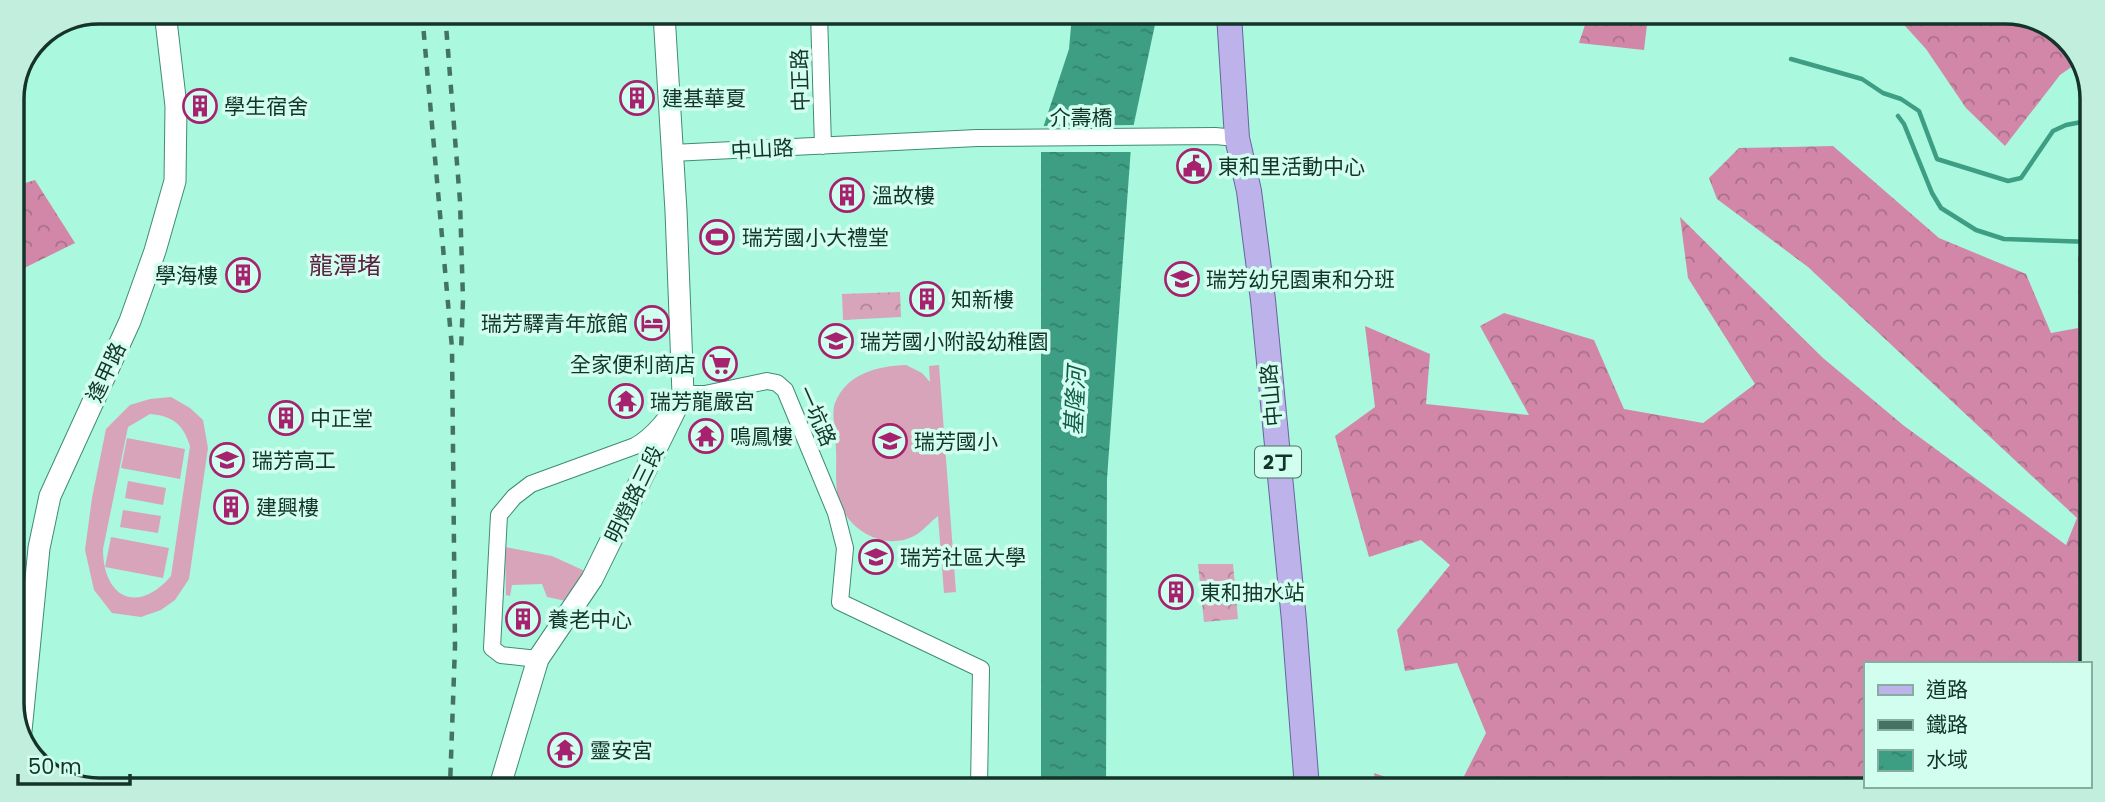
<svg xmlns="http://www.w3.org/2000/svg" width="2105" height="802" font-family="Poppins,'Noto Sans TC',sans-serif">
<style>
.grass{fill:#d8a4ba;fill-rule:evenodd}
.forest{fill:url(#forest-crowns)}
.park{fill:url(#park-crowns)}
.water{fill:url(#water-ripples)}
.pier{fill:#aaf8de}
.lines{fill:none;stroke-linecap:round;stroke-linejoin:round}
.stream{stroke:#3e9e83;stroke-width:4.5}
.street-casing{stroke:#3f8c75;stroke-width:18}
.secondary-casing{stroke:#3f8c75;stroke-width:23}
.primary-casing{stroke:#65659d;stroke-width:26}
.street{stroke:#fff;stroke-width:16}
.secondary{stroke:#fff;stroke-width:21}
.primary{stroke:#bdb2e9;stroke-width:24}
.rail{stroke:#447364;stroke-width:4.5;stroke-dasharray:9 9;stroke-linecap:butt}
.labels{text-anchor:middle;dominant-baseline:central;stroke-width:7;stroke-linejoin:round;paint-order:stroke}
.shield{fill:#d1feee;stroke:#4d7165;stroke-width:2}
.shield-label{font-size:19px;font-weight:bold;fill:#14342a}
.street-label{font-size:21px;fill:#14342a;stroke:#d1feee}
.poi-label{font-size:21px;fill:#14342a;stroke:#d1feee;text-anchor:start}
.water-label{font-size:23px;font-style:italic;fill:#125e4b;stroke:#d1feee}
.quarter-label{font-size:24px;fill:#5f2041;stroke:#d1feee}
.rim{fill:none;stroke:#14342a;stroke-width:3.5}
</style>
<defs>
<pattern id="forest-crowns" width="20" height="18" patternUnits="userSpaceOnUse" patternTransform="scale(1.75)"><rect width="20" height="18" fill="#d287a9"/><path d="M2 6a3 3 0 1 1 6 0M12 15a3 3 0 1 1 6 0" fill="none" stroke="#a96f8a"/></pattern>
<pattern id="park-crowns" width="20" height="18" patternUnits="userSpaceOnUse" patternTransform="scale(1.75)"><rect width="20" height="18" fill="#d8a4ba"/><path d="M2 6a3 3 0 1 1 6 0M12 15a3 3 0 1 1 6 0" fill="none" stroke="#ae8697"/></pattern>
<pattern id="water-ripples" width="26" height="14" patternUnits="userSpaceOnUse" patternTransform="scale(1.75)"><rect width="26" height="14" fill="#3e9e83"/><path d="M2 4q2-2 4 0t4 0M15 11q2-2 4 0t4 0" fill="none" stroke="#33826b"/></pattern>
</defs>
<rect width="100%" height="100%" fill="#aaf8de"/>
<!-- grass -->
<path class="grass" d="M906 365 922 373 930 382 929 366 939 365 956 592 944 593 938 516C930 522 922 532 914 536 885 551 850 531 840 504 834 488 837 467 836 450 836 439 831 412 835 403 847 373 878 366 906 365Z
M171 397 190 408 203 420 208 448 189 579 175 600 161 610 141 617 112 613 94 590 85 550 92 498 106 429 130 405 150 399ZM150 414C173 416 183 424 190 446L171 576C138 615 103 598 103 549L128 427Z
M127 438 185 449 180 479 121 468Z
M128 481 166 488 163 505 125 498Z
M123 510 161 516 158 533 120 527Z
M111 537 169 548 163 578 105 567Z
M505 547 552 556 587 572 566 601 547 597 542 584 512 585 510 596 506 595Z"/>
<!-- forest -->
<path class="forest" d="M1588 16H1648L1644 50 1579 43Z
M1897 17H2034L2074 46 2080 61 2060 75 2005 146 1966 108 1926 49Z
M1833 146 1939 238 2026 274 2051 333 2078 328V256L2091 259 2088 664H1865V786H2016L2006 790 1458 788 1486 733 1457 663 1405 671 1397 630 1450 565 1421 540 1369 557 1335 436 1375 407 1365 326 1430 354 1426 404 1529 415 1480 326 1504 313 1594 340 1624 409 1703 423 1755 384 1688 278 1680 217 1823 358 1903 425 2066 545 2077 518 1808 267 1717 199 1709 178 1739 148Z
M35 180 75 243 12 274V187Z
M1374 773 1418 788H1377Z"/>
<!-- park -->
<path class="park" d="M900 292 901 317 843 320 842 294Z
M1198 564H1233L1238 619 1204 622Z"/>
<!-- water -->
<path class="water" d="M1072 15H1157L1132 133 1107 479 1106 788 1041 787V134L1069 49Z"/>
<!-- pier -->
<path class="pier" d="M1137 125 1134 152H1037V133L1040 126Z"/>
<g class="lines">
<!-- stream -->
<path class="stream" d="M1791 59 1862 79 1883 93 1901 99 1919 111 1937 159 2008 181 2021 178 2053 131 2066 125 2092 120
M1898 116 1904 124 1932 193 1941 208 1976 230 2004 239 2091 242"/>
<!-- street casing -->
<g class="street-casing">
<path id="street" d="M819 14 823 146
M672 153 977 138 1215 136 1237 138
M538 659 501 655 492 648 499 515 514 497 531 484 635 446C656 434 669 414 683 394H705L767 381 777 383 785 390 836 513 845 548 840 602 981 669 979 787"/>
</g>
<!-- secondary casing -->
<g class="secondary-casing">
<path id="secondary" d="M21 731 39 548 50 496 130 321 155 251 175 181 176 106 165 12
M500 786 538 659 592 579 683 394 676 211 664 14"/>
</g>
<!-- primary casing -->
<g class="primary-casing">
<path id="primary" d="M1229 15 1237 138 1249 191 1263 300 1294 621 1307 788"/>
</g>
<!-- street -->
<use href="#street" class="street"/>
<!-- secondary -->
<use href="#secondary" class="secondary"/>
<!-- primary -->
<use href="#primary" class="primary"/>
<!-- rail -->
<path class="rail" d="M422 13 452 348 455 646 450 786
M445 13 460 201 463 300 461 352"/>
</g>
<!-- icons -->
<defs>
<g id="building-ring" transform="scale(1.75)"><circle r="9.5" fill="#d1feee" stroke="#a7226e" stroke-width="1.5"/><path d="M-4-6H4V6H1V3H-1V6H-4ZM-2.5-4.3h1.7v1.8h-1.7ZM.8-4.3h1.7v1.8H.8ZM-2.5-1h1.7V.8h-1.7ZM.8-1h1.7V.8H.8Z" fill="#a7226e"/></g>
<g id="civic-ring" transform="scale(1.75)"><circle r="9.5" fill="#d1feee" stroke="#a7226e" stroke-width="1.5"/><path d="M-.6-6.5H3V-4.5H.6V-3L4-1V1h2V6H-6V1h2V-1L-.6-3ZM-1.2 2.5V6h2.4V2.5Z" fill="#a7226e"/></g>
<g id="stadium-ring" transform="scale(1.75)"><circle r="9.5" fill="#d1feee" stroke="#a7226e" stroke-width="1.5"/><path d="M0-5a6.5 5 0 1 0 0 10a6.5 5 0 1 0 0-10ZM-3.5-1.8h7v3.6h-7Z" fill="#a7226e"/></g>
<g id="school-ring" transform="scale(1.75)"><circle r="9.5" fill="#d1feee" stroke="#a7226e" stroke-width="1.5"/><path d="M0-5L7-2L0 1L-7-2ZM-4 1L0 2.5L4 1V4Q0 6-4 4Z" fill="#a7226e"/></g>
<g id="hotel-ring" transform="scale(1.75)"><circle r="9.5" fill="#d1feee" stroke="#a7226e" stroke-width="1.5"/><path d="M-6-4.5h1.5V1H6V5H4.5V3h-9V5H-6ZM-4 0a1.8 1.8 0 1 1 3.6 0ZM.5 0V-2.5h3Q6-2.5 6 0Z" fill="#a7226e"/></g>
<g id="supermarket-ring" transform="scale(1.75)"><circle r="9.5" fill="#d1feee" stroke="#a7226e" stroke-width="1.5"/><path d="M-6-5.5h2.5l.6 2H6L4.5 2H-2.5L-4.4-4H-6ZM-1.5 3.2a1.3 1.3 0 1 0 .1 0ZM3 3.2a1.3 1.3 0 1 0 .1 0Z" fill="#a7226e"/></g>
<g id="temple-ring" transform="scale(1.75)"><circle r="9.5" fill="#d1feee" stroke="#a7226e" stroke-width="1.5"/><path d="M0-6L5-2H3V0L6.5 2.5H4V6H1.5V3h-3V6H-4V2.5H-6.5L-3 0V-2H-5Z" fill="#a7226e"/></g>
<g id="university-ring" transform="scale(1.75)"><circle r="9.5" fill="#d1feee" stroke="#a7226e" stroke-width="1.5"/><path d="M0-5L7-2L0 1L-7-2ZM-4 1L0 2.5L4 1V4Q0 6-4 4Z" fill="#a7226e"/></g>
</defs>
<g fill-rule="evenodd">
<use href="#building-ring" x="637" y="98"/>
<use href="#building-ring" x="200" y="106"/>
<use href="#civic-ring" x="1194" y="166"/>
<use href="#building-ring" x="847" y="195"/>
<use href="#stadium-ring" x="717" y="237"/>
<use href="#building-ring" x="243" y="275"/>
<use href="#school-ring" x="1182" y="279"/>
<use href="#building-ring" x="927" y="299"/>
<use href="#hotel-ring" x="652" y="323"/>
<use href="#school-ring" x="836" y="341"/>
<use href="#supermarket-ring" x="720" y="364"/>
<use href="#temple-ring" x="626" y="401"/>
<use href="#building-ring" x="286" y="418"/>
<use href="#temple-ring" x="706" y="436"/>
<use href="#school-ring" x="890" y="441"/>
<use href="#school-ring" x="227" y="460"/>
<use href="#building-ring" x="231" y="507"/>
<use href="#university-ring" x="876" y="557"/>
<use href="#building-ring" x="1176" y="592"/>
<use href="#building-ring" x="523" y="619"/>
<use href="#temple-ring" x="565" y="750"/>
</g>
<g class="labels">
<!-- shield labels -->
<rect class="shield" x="1255" y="446.5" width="46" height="31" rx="5"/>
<g class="shield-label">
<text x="1278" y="462">2丁</text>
</g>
<!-- street labels -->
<g class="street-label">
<text transform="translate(800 80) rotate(-92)">中正路</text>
<text x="1081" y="117">介壽橋</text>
<text transform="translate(762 149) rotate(-3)">中山路</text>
<text transform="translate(106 372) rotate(-65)">逢甲路</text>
<text transform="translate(1271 395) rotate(-95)">中山路</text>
<text transform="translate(817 416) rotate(66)">一坑路</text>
<text transform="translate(634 494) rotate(-64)">明燈路三段</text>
</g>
<!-- poi labels -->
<g class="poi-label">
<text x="662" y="98">建基華夏</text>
<text x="224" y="106">學生宿舍</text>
<text x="1218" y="166">東和里活動中心</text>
<text x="872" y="195">溫故樓</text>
<text x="742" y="237">瑞芳國小大禮堂</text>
<text x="218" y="275" text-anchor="end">學海樓</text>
<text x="1206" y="279">瑞芳幼兒園東和分班</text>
<text x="951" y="299">知新樓</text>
<text x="628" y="323" text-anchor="end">瑞芳驛青年旅館</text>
<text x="860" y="341">瑞芳國小附設幼稚園</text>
<text x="696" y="364" text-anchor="end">全家便利商店</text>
<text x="650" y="401">瑞芳龍嚴宮</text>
<text x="310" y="418">中正堂</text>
<text x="730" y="436">鳴鳳樓</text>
<text x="914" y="441">瑞芳國小</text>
<text x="252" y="460">瑞芳高工</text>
<text x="256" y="507">建興樓</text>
<text x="900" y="557">瑞芳社區大學</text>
<text x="1200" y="592">東和抽水站</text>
<text x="548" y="619">養老中心</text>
<text x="590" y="750">靈安宮</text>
</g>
<!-- water labels -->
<g class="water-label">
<text transform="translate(1075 401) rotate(-87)">基隆河</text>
</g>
<!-- quarter labels -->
<g class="quarter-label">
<text x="345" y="265">龍潭堵</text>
</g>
</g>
<!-- crop -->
<path d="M0 0H2105V802H0ZM99 24H2005A75 75 0 0 1 2080 99V703A75 75 0 0 1 2005 778H99A75 75 0 0 1 24 703V99A75 75 0 0 1 99 24Z" fill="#c2eede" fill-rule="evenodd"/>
<path class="rim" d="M99 24H2005A75 75 0 0 1 2080 99V703A75 75 0 0 1 2005 778H99A75 75 0 0 1 24 703V99A75 75 0 0 1 99 24Z"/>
<!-- legend -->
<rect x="1864" y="662" width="228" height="126" fill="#d1feee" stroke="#85ada0" stroke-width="2"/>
<rect x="1878" y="685" width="35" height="10" fill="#bdb2e9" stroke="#85ada0" stroke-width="2"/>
<text x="1926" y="697" font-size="21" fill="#14342a">道路</text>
<rect x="1878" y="720" width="35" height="10" fill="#447364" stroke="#85ada0" stroke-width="2"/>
<text x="1926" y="732" font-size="21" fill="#14342a">鐵路</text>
<rect x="1878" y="750" width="35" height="21" fill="url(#water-ripples)" stroke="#85ada0" stroke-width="2"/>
<text x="1926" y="767" font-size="21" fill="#14342a">水域</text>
<!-- scale -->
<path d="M18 774v10h112v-10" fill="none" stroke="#14342a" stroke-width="3.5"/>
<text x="28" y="774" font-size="21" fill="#14342a" stroke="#d1feee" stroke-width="5" paint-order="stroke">50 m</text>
</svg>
